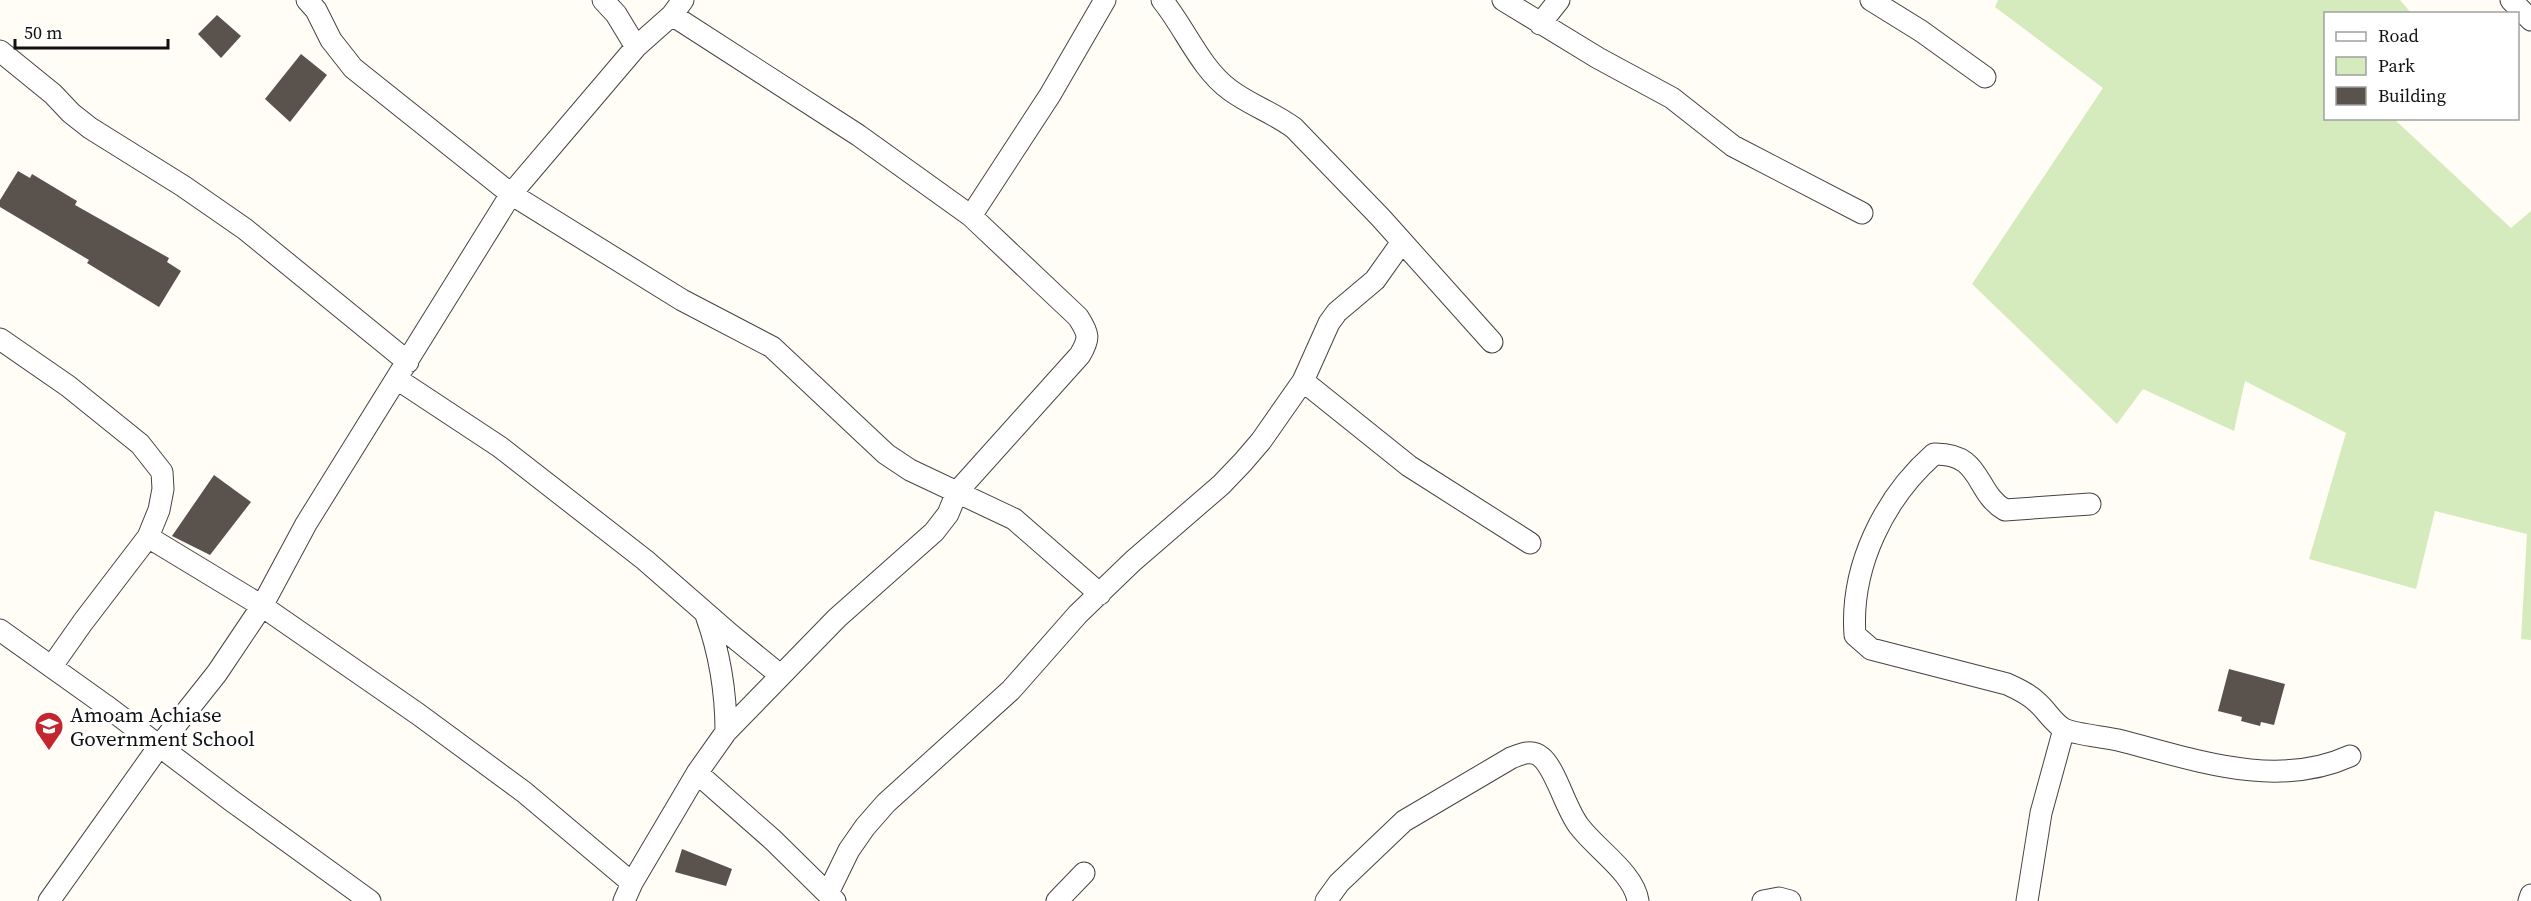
<svg xmlns="http://www.w3.org/2000/svg" width="2531" height="901" font-family="'Source Serif 4',serif">
<style>
.green{fill:#d5ebbd}
.building{fill:#5a524d}
.lines{fill:none;stroke-linecap:round;stroke-linejoin:round}
.minor-casing{stroke:#444;stroke-width:23}
.minor{stroke:#fff;stroke-width:21}
.labels{text-anchor:middle;dominant-baseline:central;stroke-width:6;stroke-linejoin:round;paint-order:stroke}
.poi-label{font-size:21px;fill:#111;stroke:#fff;text-anchor:start}
</style>
<rect width="100%" height="100%" fill="#fffdf5"/>
<!-- green -->
<path class="green" d="M1998 0H2400L2411 13 2326 14V118L2394 119 2511 228 2531 211V640L2521 639 2527 534 2435 511 2416 589 2309 559 2346 433 2245 381 2234 431 2143 389 2117 424 1972 284 2103 88 1995 7Z"/>
<!-- building -->
<path class="building" d="M217 15 241 36 221 58 198 34Z
M301 54 327 75 290 122 265 99Z
M18 171 30 178 32 174 77 201 75 205 169 258 167 262 181 271 159 307 87 263 89 260 0 207V200Z
M214 475 251 502 210 555 172 536Z
M2229 669 2285 684 2274 725 2261 722 2260 726 2241 721 2242 717 2218 711Z
M682 849 732 869 726 886 675 872Z"/>
<g class="lines">
<!-- minor casing -->
<g class="minor-casing">
<path id="minor" d="M307 0 316 10 331 40 353 68 511 194 682 300 772 347 886 454 910 470 1014 519 1100 594
M603 0 616 14 636 47
M1162 0C1185 28 1200 68 1230 90 1250 105 1274 113 1294 128L1381 218 1492 342
M1503 0 1598 58 1672 98 1733 146 1862 213
M1871 0 1921 31 1985 77
M2511 0 2531 20
M1540 24 1559 0
M0 51 53 94 71 113 90 128 183 186 245 229 408 362
M971 216 1050 95 1105 0
M0 339 68 386 140 444 162 472 163 489 159 510 148 537 83 622 52 666
M397 379 500 447 645 560 731 635 780 675
M1303 381 1409 466 1530 543
M2090 504 2005 510C1974 492 1983 453 1934 454 1884 498 1850 567 1855 635L1871 649 2007 684C2018 689 2029 694 2038 703 2046 710 2054 724 2064 729 2073 734 2105 737 2118 740 2193 759 2275 790 2350 756
M148 537 262 606 418 714 524 792 632 883
M706 615C720 654 726 692 726 732
M0 630 105 705 232 801 370 901
M697 773 773 840 835 901
M828 893 849 850 865 827 886 803 1011 690 1078 614 1133 561 1221 485 1243 462 1261 441 1303 381 1329 323 1337 312 1375 280 1402 242
M49 901 160 745 217 673 262 606 306 524 511 194 636 47 672 15 683 0
M624 901 632 883 697 773 726 732 837 618 934 532 948 514 957 492 1080 355C1090 338 1089 334 1078 317L971 216 858 135 672 15
M1057 901 1084 873
M1326 901 1339 883 1404 821 1511 758C1521 754 1532 749 1541 757 1556 769 1565 808 1579 826 1596 849 1634 873 1638 901
M1763 901 1779 898 1790 901
M2027 901 2041 813 2064 729
M2529 901 2531 895"/>
</g>
<!-- minor -->
<use href="#minor" class="minor"/>
</g>
<!-- icons -->
<defs>
<g id="school-pin" transform="scale(1.5)"><path d="M0 17L-7.5 6A9.5 9.5 0 1 1 7.5 6Z" fill="#c4262e" stroke="#fff"/><path d="M0-5L7-2L0 1L-7-2ZM-4 1L0 2.5L4 1V4Q0 6-4 4Z" fill="#fff"/></g>
</defs>
<g fill-rule="evenodd">
<use href="#school-pin" x="49" y="726"/>
</g>
<g class="labels">
<!-- poi labels -->
<g class="poi-label">
<text x="70" y="714">Amoam Achiase<tspan x="70" dy="24">Government School</tspan></text>
</g>
</g>
<!-- legend -->
<rect x="2324" y="12" width="195" height="108" fill="#ffffff" stroke="#a0a0a0" stroke-width="1.5"/>
<rect x="2336" y="32" width="30" height="9" fill="#ffffff" stroke="#a0a0a0" stroke-width="1.5"/>
<text x="2378" y="42" font-size="18" fill="#111111">Road</text>
<rect x="2336" y="57" width="30" height="18" fill="#d5ebbd" stroke="#a0a0a0" stroke-width="1.5"/>
<text x="2378" y="72" font-size="18" fill="#111111">Park</text>
<rect x="2336" y="87" width="30" height="18" fill="#5a524d" stroke="#a0a0a0" stroke-width="1.5"/>
<text x="2378" y="102" font-size="18" fill="#111111">Building</text>
<!-- scale -->
<path d="M15 39v9h153v-9" fill="none" stroke="#111111" stroke-width="3"/>
<text x="24" y="39" font-size="18" fill="#111111" stroke="#ffffff" stroke-width="4.5" paint-order="stroke">50 m</text>
</svg>
